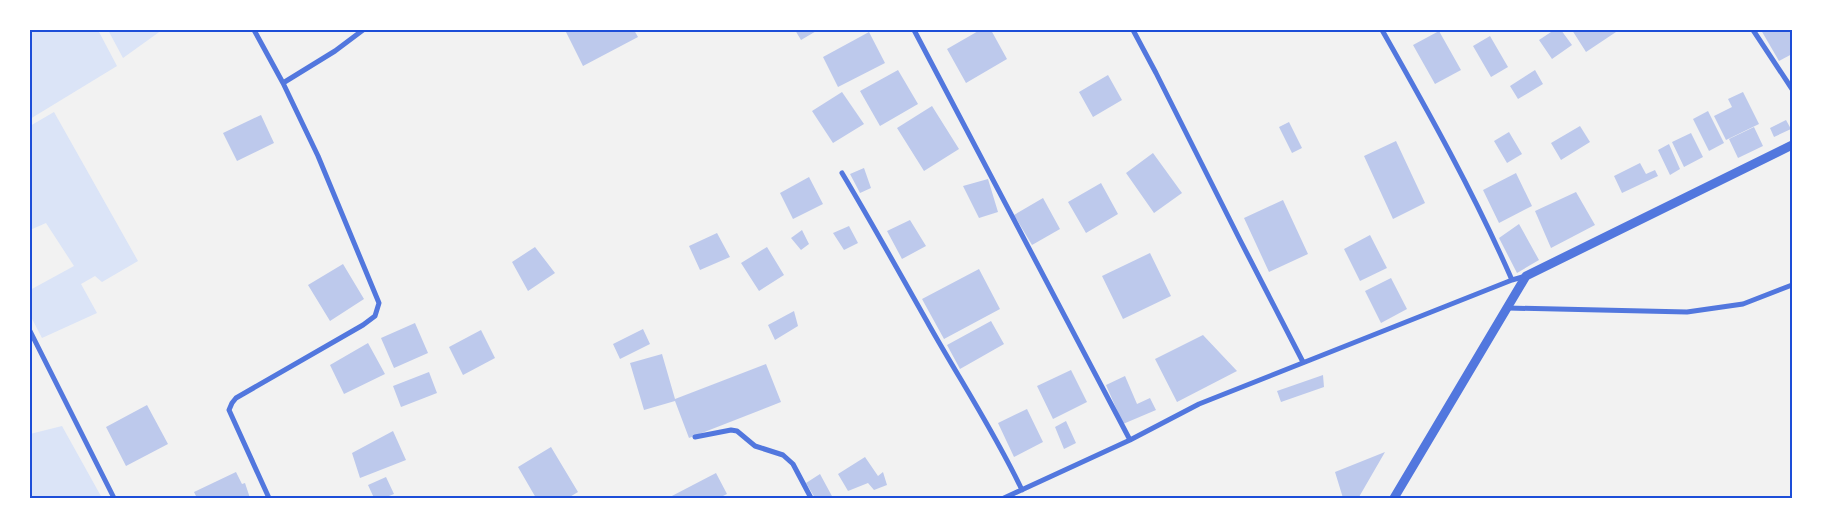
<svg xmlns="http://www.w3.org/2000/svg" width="1822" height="528" font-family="'Source Sans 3',sans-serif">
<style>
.green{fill:#dbe4f7}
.building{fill:#bdc9ec}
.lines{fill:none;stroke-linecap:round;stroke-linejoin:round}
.minor{stroke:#5277de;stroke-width:5}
.tertiary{stroke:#5277de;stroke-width:9}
.neatline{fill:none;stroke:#1d4ed8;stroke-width:2}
</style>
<rect width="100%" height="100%" fill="#f2f2f2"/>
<!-- green -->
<path class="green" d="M30 30H98L117 66 30 119Z
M108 30H162L123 58Z
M54 112 138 261 102 282 95 276 81 284 97 313 42 338 30 315V290L74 266 46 223 30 230V126Z
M62 426 102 498H30V434Z"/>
<!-- building -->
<path class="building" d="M565 30H634L638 37 583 66Z
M795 30H818L801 40Z
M980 30H991L1007 59 966 83 947 49Z
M1554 30H1561L1572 45 1552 59 1539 40Z
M1572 30H1619L1586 52Z
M1761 30H1792V54L1779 61Z
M1439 31 1461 70 1435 84 1413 45Z
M869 32 885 63 838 87 823 57Z
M1490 36 1508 67 1491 77 1473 46Z
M898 70 918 104 880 126 860 91Z
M1535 70 1543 84 1518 99 1510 86Z
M1108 75 1122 100 1093 117 1079 92Z
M842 92 864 124 833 143 812 111Z
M1743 92 1759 124 1726 140 1714 116 1732 107 1728 99Z
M932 106 959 149 924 171 897 128Z
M1708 111 1724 143 1709 151 1693 119Z
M261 115 274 143 237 161 223 133Z
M1786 120 1791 129 1774 137 1770 128Z
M1289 122 1302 148 1292 153 1279 127Z
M1580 126 1590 142 1561 160 1551 143Z
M1754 127 1763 146 1738 158 1729 139Z
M1509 132 1522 154 1507 163 1494 141Z
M1691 133 1703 157 1684 167 1672 142Z
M1396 141 1425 203 1393 219 1364 156Z
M1669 144 1680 169 1670 175 1658 150Z
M1153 153 1182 193 1154 213 1126 173Z
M1640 163 1646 174 1655 170 1658 176 1622 193 1614 176Z
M864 168 871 188 860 193 850 174Z
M1516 173 1532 206 1499 223 1483 190Z
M809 177 823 204 793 219 780 193Z
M988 179 998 212 979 218 963 186Z
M1101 183 1118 214 1086 233 1068 202Z
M1576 192 1595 225 1551 248 1535 211Z
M1043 198 1060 229 1032 245 1014 215Z
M1283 200 1308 254 1269 272 1244 218Z
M910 220 926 246 902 259 887 231Z
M1519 224 1539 260 1517 273 1499 238Z
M849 226 858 243 844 250 833 233Z
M802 230 809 244 801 250 791 238Z
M717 233 730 257 700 270 689 246Z
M1370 235 1387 268 1360 281 1344 249Z
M535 247 555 273 528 291 512 262Z
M767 247 784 275 759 291 741 263Z
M1150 253 1171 296 1123 319 1102 276Z
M343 264 364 299 330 321 308 285Z
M979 269 1000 309 944 339 922 299Z
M1391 278 1407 309 1381 323 1365 291Z
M794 311 798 326 775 340 768 325Z
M991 321 1004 344 960 369 947 345Z
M415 323 428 353 394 368 381 338Z
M643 329 650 344 620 359 613 344Z
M481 330 495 358 463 375 449 347Z
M1203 335 1237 371 1177 402 1155 359Z
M368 343 385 374 344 394 330 365Z
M662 354 675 399 766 364 781 402 689 438 675 401 644 410 630 363Z
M1071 370 1087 402 1053 419 1037 386Z
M429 372 437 393 401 407 393 386Z
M1323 375 1324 387 1281 402 1277 391Z
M1125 376 1137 404 1150 398 1156 410 1123 424 1106 385Z
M147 405 168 444 126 466 106 427Z
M1027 409 1043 442 1014 457 998 423Z
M1066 421 1076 443 1064 449 1055 427Z
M393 431 406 460 360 478 352 453Z
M551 447 578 492 568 498H536L518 467Z
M1385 452 1359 497 1343 498 1335 472Z
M865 457 878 476 883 472 887 485 874 490 868 483 848 491 838 474Z
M236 472 242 484 245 483 250 498H197L194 492Z
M716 473 727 494 719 498H668Z
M820 474 833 498H815L806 483Z
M386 477 394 494 384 498H374L368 485Z"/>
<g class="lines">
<!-- minor -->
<path class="minor" d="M254 30 283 83 318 156 379 303 375 316 363 325 236 398 232 403 229 410 269 498
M914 30 1130 440
M1133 30 1156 73 1240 240 1303 362
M1382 30C1428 111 1475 195 1512 280
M1753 30 1792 89
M283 83 335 51 363 30
M842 173C872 223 900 274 929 325 960 380 995 433 1022 490
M1508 308 1687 312 1743 304 1792 285
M30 331 114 498
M695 437 731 430 737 431 755 446 783 455 793 464 811 498
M1004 498 1130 440 1199 404 1512 280 1526 276"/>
<!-- tertiary -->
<path class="tertiary" d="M1394 498 1526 276 1792 145"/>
</g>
<!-- border -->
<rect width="1822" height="528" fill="none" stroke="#ffffff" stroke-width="62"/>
<rect x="31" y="31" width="1760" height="466" class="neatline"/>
</svg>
